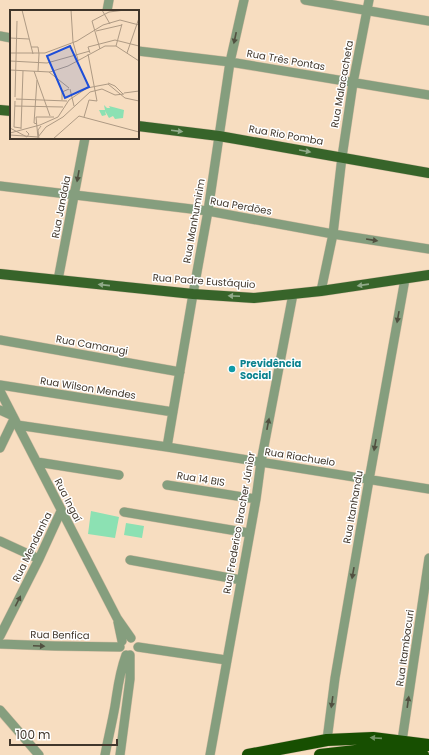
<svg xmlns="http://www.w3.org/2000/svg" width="429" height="755" font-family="Poppins,sans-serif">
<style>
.garden{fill:#8ce1b3}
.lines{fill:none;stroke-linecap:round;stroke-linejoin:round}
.minor-casing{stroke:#d2bca2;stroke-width:10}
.major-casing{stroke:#d2bca2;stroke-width:11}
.highway-casing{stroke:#d2bca2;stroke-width:13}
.minor{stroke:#859e7e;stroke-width:9}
.major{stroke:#37642a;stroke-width:10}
.highway{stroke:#174f01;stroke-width:12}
.oneway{fill:#515040}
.oneway2{fill:#91aa8a}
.oneway3{fill:#749567}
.culture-dot{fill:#0f9aa8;stroke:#fff;stroke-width:1.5}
.labels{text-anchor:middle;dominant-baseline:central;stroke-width:3;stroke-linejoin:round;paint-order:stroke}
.street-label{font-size:10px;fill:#40362b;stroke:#fff}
.culture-label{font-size:10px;font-weight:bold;fill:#0d838f;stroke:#fff;text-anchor:start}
.inset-road{fill:none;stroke:#ae9a84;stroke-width:1}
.view{fill:#1d4ed8;fill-opacity:0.15;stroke:#1d4ed8;stroke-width:2}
.inset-edge{fill:none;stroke:#40362b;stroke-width:2}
</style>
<rect width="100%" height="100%" fill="#f7ddc0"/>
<!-- garden -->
<path class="garden" d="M91 511 119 517 115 538 88 534Z
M126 523 144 526 142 538 124 535Z"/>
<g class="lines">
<!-- minor casing -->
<g class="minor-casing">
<path id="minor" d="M305 0 429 21
M107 11 109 0
M0 36 11 38
M138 51 230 62 429 95
M0 186 208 211 333 234 429 249
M58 280 85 138
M321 291 333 234 342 157 353 83 369 0
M0 340 180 372
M0 385 173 412
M0 391 117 618 131 638
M0 410 13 416
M17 425 167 447 429 489
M167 447 193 294 208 211 230 62 244 0
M0 448 14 419
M37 462 119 475
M167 485 256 499
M124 512 249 533
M0 541 39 559
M130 560 241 580
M118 622 122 641
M0 636 39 559 61 511
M0 644 55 646 120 647
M138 647 226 660
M0 710 39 755
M327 740 335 678 369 480 405 279
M402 741 429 558
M105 755C108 739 112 723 115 706 118 687 119 674 126 655
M120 755 130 679V655
M210 755 256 499 261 462 293 294"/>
</g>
<!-- major casing -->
<g class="major-casing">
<path id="major" d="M0 110 11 111
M138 126 219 136 429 173
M0 274 193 294 254 298 321 291 429 275"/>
</g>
<!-- highway casing -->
<g class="highway-casing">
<path id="highway" d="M248 755 327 740 373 738 429 745
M320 755 373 749 405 751 423 755"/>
</g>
<!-- minor -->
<use href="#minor" class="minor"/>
<!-- major -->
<use href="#major" class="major"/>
<!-- highway -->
<use href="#highway" class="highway"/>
</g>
<!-- one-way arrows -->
<defs><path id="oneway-solid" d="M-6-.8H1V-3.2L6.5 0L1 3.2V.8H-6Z"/></defs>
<g class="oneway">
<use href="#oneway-solid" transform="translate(235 38) rotate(102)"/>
<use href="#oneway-solid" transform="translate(78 176) rotate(100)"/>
<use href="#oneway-solid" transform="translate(372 240) rotate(9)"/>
<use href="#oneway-solid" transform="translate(398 317) rotate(100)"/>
<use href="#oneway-solid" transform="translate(268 424) rotate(-79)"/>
<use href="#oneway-solid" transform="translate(375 445) rotate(100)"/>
<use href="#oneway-solid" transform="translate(353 573) rotate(100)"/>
<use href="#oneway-solid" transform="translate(18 601) rotate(-63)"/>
<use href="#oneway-solid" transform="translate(39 646) rotate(2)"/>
<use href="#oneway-solid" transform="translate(332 702) rotate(98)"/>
<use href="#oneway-solid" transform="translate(408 702) rotate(-82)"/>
</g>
<g class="oneway2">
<use href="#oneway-solid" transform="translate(177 131) rotate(7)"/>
<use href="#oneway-solid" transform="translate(305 151) rotate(10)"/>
<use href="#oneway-solid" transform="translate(104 285) rotate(-174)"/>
<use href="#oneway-solid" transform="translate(363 285) rotate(172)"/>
<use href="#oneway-solid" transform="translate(234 296) rotate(-177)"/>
</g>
<use class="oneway3" href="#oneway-solid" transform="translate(376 738) rotate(-176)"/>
<!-- markers -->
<circle class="culture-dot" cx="232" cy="369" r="4"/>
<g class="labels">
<!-- street labels -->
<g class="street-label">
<text transform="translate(286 60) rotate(10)">Rua Três Pontas</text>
<text transform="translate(342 84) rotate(-80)">Rua Malacacheta</text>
<text transform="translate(286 135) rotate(10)">Rua Rio Pomba</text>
<text transform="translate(241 206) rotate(10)">Rua Perdões</text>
<text transform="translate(61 207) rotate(-79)">Rua Jandaia</text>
<text transform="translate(194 221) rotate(-80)">Rua Manhumirim</text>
<text transform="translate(204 281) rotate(4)">Rua Padre Eustáquio</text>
<text transform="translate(92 345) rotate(10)">Rua Camarugi</text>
<text transform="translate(88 388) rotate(9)">Rua Wilson Mendes</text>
<text transform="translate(300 457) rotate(9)">Rua Riachuelo</text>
<text transform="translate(201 479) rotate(9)">Rua 14 BIS</text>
<text transform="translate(68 500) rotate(63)">Rua Ingaí</text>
<text transform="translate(353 507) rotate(-80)">Rua Itanhandu</text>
<text transform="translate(239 523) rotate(-80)">Rua Frederico Bracher Júnior</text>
<text transform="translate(32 547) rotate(-64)">Rua Mendanha</text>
<text transform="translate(60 635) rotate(1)">Rua Benfica</text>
<text transform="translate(405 648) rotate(-82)">Rua Itambacuri</text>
</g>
<!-- culture labels -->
<g class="culture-label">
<text x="240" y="363">Previdência<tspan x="240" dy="12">Social</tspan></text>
</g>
</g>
<!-- overview -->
<g transform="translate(10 10)">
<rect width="129" height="129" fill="#f7ddc0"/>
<path d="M94 95 97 98H100L99 96 114 100 113 108 105 109 103 106 99 108 95 101 96 105 92 106 89 100H95Z" fill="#8ce1b3"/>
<path class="inset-road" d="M12 0 23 44M61 0 63 32 68 50M92 0 100 14M86 21 112 15M0 28 19 29M106 36 112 14M21 37H28L29 44M90 39 82 11 99 2 115 0M0 43H35L67 31 93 15 110 10 129 15M80 43 78 37 105 30 129 36M117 43 129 8M0 51 37 53 80 41M0 60 40 62 58 56 95 36H106L129 51M24 61 40 106M28 61 29 44M39 62 59 78M27 70 24 113 27 114M98 73 105 76 113 84M60 79 64 96M114 83 129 81M5 87 7 11M6 89 57 91M52 90V82L59 79M5 91 4 117 11 118M5 96 53 97M74 107 79 90 87 91 78 44M0 118 17 127 19 124 16 121M11 119 13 61M0 123 30 115 48 107 59 90 77 78 98 74 115 88 129 91M0 125 28 127 36 117 53 107 80 82 92 79 105 85 114 84M28 128 26 107H44M29 129 28 120 31 116M43 129 69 106 129 122"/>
<path class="view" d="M60 36 79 77 55 88 37 46Z"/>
<rect width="129" height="129" class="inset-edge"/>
</g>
<!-- scale -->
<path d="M10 739v6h107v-6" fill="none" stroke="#40362b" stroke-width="2"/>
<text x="16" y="739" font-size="12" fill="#40362b" stroke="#ffffff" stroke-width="3" paint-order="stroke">100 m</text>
</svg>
